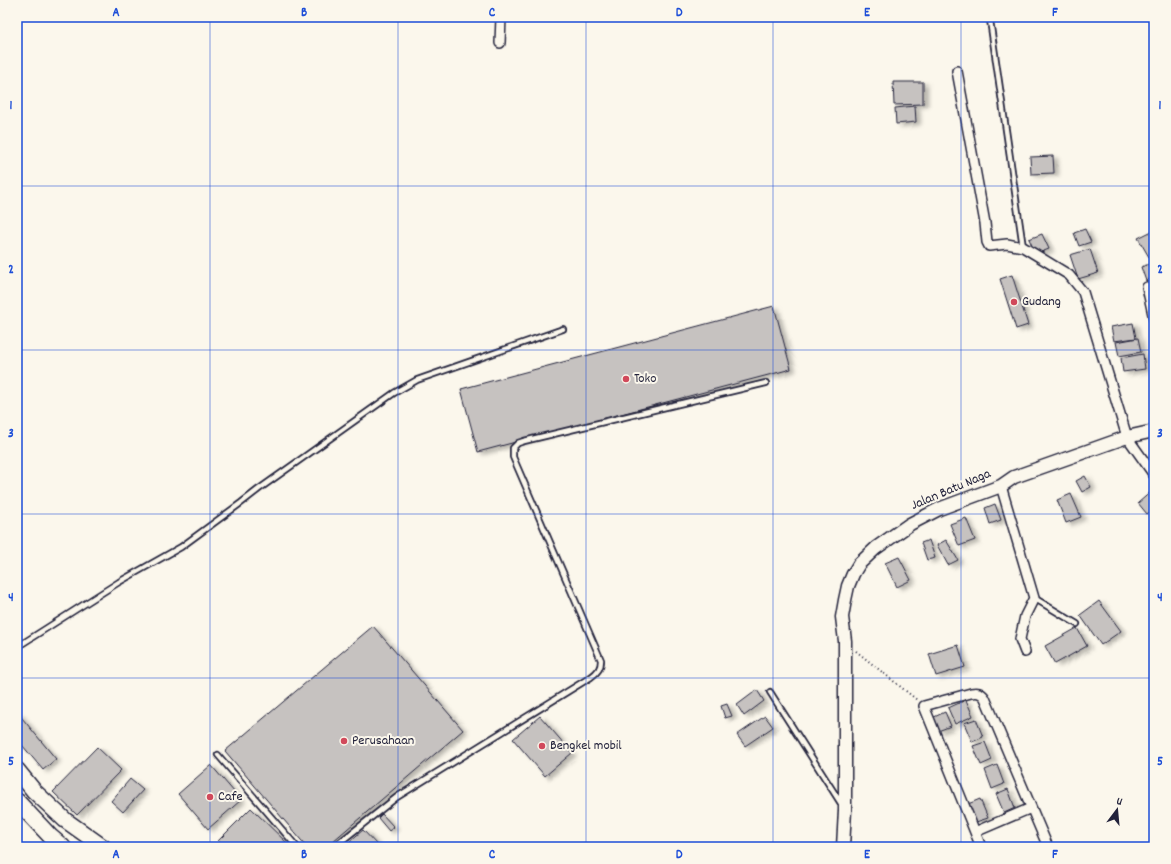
<svg xmlns="http://www.w3.org/2000/svg" width="1171" height="864" font-family="Dekko,sans-serif">
<style>
.building{fill:#c6c2c0;stroke:#22223b;filter:url(#shadow)}
.lines{fill:none;stroke-linecap:round;stroke-linejoin:round}
.service-casing{stroke:#22223b;stroke-width:8}
.minor-casing{stroke:#22223b;stroke-width:12}
.tertiary-casing{stroke:#22223b;stroke-width:15}
.trunk-casing{stroke:#22223b;stroke-width:18}
.path{stroke:#22223b;stroke-width:2;stroke-dasharray:1 3;stroke-linecap:butt}
.service{stroke:#fbf7ec;stroke-width:4.5}
.minor{stroke:#fbf7ec;stroke-width:9}
.tertiary{stroke:#fbf7ec;stroke-width:12}
.trunk{stroke:#fbf7ec;stroke-width:15}
.grid{fill:none;stroke:#1d4ed8;stroke-width:1;stroke-opacity:0.55}
.poi-dot{fill:#d1495b;stroke:#fbf7ec;stroke-width:1.5}
.labels{text-anchor:middle;dominant-baseline:central;stroke-width:4;stroke-linejoin:round;paint-order:stroke}
.poi-label{font-size:14px;fill:#22223b;stroke:#fbf7ec;text-anchor:start}
.street-label{font-size:14px;fill:#22223b;stroke:#fbf7ec}
.neatline{fill:none;stroke:#1d4ed8;stroke-width:1.5}
.grid-label{font-size:13px;text-anchor:middle;font-weight:bold;fill:#1d4ed8}
</style>
<defs>
<filter id="shadow"><feDropShadow dx="4.5" dy="2.5" stdDeviation="2" flood-color="#0004"/></filter>
</defs>
<rect width="100%" height="100%" fill="#fbf7ec"/>
<filter id="ink" filterUnits="userSpaceOnUse"><feTurbulence type="fractalNoise" baseFrequency=".025" numOctaves="2"/><feDisplacementMap in="SourceGraphic" scale="8" xChannelSelector="R" yChannelSelector="G"/><feConvolveMatrix kernelMatrix="1 2 1 2 8 2 1 2 1" color-interpolation-filters="sRGB"/></filter>
<g filter="url(#ink)">
<!-- building -->
<path class="building" d="M893 82H923V104L894 105Z
M915 106 916 122 896 124 895 108Z
M1053 156 1054 173 1031 174 1030 157Z
M1085 229 1091 242 1079 246 1074 233Z
M1154 230V254L1149 257 1138 238Z
M1042 234 1049 249 1036 254 1029 239Z
M1090 249 1098 273 1078 279 1070 255Z
M1152 263 1154 267V277L1146 281 1141 267Z
M1012 275 1028 325 1016 329 1000 279Z
M774 306 791 369 478 452 461 389Z
M1133 323 1136 338 1114 341 1111 327Z
M1138 338 1141 352 1119 356 1116 342Z
M1143 354 1145 369 1123 372 1121 358Z
M1085 476 1091 487 1082 492 1076 481Z
M1153 490 1154 492V508L1147 514 1138 503Z
M1071 494 1081 517 1066 523 1057 500Z
M995 504 1001 520 990 524 985 508Z
M966 518 975 540 959 546 950 524Z
M929 540 935 558 927 560 921 543Z
M946 540 958 560 948 565 937 545Z
M899 557 911 580 897 587 885 563Z
M1099 601 1121 631 1101 645 1080 615Z
M373 626 463 730 326 847H307L225 751Z
M1077 628 1087 646 1055 664 1045 646Z
M958 645 965 667 936 676 929 654Z
M757 690 764 701 744 716 737 705Z
M966 700 973 716 955 724 948 708Z
M727 704 732 716 725 718 721 706Z
M17 712 56 759 43 770 17 739Z
M945 712 951 726 938 731 932 718Z
M540 716 572 753 545 776 513 739Z
M765 716 773 727 745 746 737 735Z
M976 719 983 737 972 742 964 723Z
M985 742 992 760 981 765 973 746Z
M97 747 121 770 77 815 53 792Z
M211 765 241 800 208 829 178 794Z
M997 765 1004 784 992 789 985 770Z
M130 779 143 790 123 812 111 801Z
M1008 789 1015 808 1004 813 996 794Z
M980 799 988 818 976 822 968 804Z
M251 808 291 847H224L218 841Z
M382 814 394 827 389 831 378 818Z
M363 830 377 845 374 847H356L350 841Z"/>
<g class="lines">
<!-- service casing -->
<g class="service-casing">
<path id="service" d="M990 20 1023 247
M1034 598 1077 624
M17 647 119 582 181 547 241 503 259 489 394 393 417 380 563 329
M770 692 842 805
M218 755 297 847
M334 847 397 797 591 677C598 672 601 668 601 660L513 457V448L518 443 524 441 766 383"/>
</g>
<!-- minor casing -->
<g class="minor-casing">
<path id="minor" d="M500 43 501 17
M957 71 985 223 987 242 989 246 1007 244 1023 247 1069 275 1083 292 1127 437 1154 475
M1147 287 1154 319
M1001 486 1034 598 1025 616 1020 639 1025 652
M975 832 1031 808
M981 847 924 706 971 693C977 692 981 692 985 698L1048 847"/>
</g>
<!-- tertiary casing -->
<g class="tertiary-casing">
<path id="tertiary" d="M843 847 845 810V641L842 617 845 600 848 586 853 574 859 564 876 548 910 524 939 509 1001 486 1014 477 1127 437 1154 431"/>
</g>
<!-- trunk casing -->
<g class="trunk-casing">
<path id="trunk" d="M17 770 34 791 65 820 103 847
M17 801 50 836 63 847"/>
</g>
<!-- path -->
<path class="path" d="M856 651 917 700"/>
<!-- service -->
<use href="#service" class="service"/>
<!-- minor -->
<use href="#minor" class="minor"/>
<!-- tertiary -->
<use href="#tertiary" class="tertiary"/>
<!-- trunk -->
<use href="#trunk" class="trunk"/>
</g>
</g>
<!-- grid -->
<path class="grid" d="M210 17V847M398 17V847M586 17V847M773 17V847M961 17V847M17 186H1154M17 350H1154M17 514H1154M17 678H1154"/>
<!-- markers -->
<g class="poi-dot">
<circle cx="1014" cy="302" r="4"/>
<circle cx="626" cy="379" r="4"/>
<circle cx="344" cy="741" r="4"/>
<circle cx="542" cy="746" r="4"/>
<circle cx="210" cy="797" r="4"/>
</g>
<g class="labels">
<!-- poi labels -->
<g class="poi-label">
<text x="1022" y="302">Gudang</text>
<text x="634" y="379">Toko</text>
<text x="352" y="741">Perusahaan</text>
<text x="550" y="746">Bengkel mobil</text>
<text x="218" y="797">Cafe</text>
</g>
<!-- street labels -->
<g class="street-label">
<text transform="translate(951 490) rotate(-23)">Jalan Batu Naga</text>
</g>
</g>
<!-- margin -->
<rect width="1171" height="864" fill="none" stroke="#fbf7ec" stroke-width="44"/>
<!-- north arrow -->
<g transform="translate(1117 810) rotate(16)" stroke="#fbf7ec" stroke-width="3" paint-order="stroke">
<path d="M0-3L7 15L0 10L-7 15Z" fill="#22223b"/>
<text y="-6" font-size="11" font-weight="bold" text-anchor="middle" fill="#22223b">U</text>
</g>
<rect x="22" y="22" width="1127" height="820" class="neatline"/>
<g class="grid-label">
<text x="116" y="16">A</text>
<text x="304" y="16">B</text>
<text x="492" y="16">C</text>
<text x="679" y="16">D</text>
<text x="867" y="16">E</text>
<text x="1055" y="16">F</text>
<text x="11" y="109">1</text>
<text x="1160" y="109">1</text>
<text x="11" y="273">2</text>
<text x="1160" y="273">2</text>
<text x="11" y="437">3</text>
<text x="1160" y="437">3</text>
<text x="11" y="601">4</text>
<text x="1160" y="601">4</text>
<text x="11" y="765">5</text>
<text x="1160" y="765">5</text>
<text x="116" y="858">A</text>
<text x="304" y="858">B</text>
<text x="492" y="858">C</text>
<text x="679" y="858">D</text>
<text x="867" y="858">E</text>
<text x="1055" y="858">F</text>
</g>
</svg>
